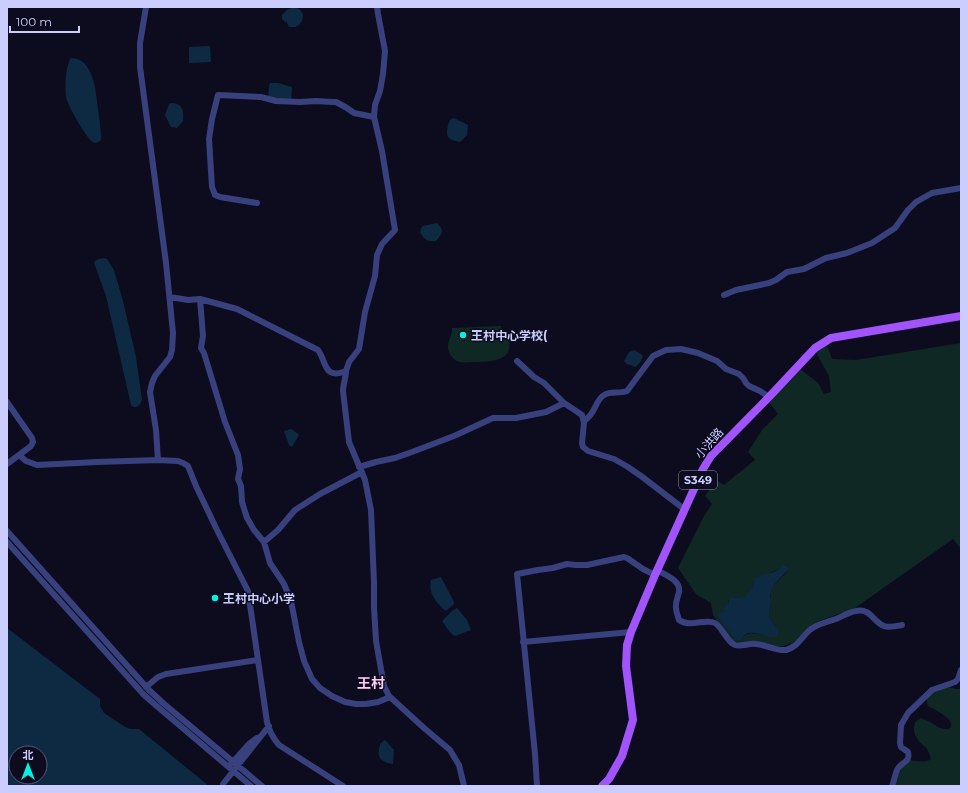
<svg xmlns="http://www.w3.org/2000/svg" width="968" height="793" font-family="Montserrat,'Noto Sans SC',sans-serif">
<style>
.green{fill:#102823;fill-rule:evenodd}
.water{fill:#0d2a42;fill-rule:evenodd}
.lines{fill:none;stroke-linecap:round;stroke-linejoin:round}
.minor{stroke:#38417d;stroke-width:6}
.major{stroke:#a154fc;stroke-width:8}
.poi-dot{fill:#04f0e1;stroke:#0c0c1e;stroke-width:1.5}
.labels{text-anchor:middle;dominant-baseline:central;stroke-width:3;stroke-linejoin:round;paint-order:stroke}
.shield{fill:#0c0c1e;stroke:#9293bb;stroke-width:1}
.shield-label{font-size:11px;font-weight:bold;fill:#cbcdfe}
.poi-label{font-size:12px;font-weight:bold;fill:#cbcdfe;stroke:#0c0c1e;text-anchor:start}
.street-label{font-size:12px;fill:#cbcdfe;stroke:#0c0c1e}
.quarter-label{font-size:14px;font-weight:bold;fill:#fecdf4;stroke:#0c0c1e}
</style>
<rect width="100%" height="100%" fill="#0c0c1e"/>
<!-- green -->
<path class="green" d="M501 326V329C506 331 508 335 509 341 513 362 489 361 476 362 471 362 465 363 460 362 455 361 451 357 449 352 445 343 453 337 452 328Z
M826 343 832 359 856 360 961 343V549L953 539 855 608 819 621 813 624 795 642 783 646 773 647 735 642 730 639 713 615 711 603 696 594 678 568 703 518 712 504 705 496 716 480 724 485 755 460 748 452 762 430 778 414 769 402 799 368 818 383 824 394 831 392 829 376 815 351ZM786 565 788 568 787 572 773 586 770 593 771 601 769 615 771 620 776 627 774 637C766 638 755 631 747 634 744 635 742 639 740 641L718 617 725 611 724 609 728 604 729 600 735 597C739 598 741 599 745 597 749 594 752 588 755 585 764 576 775 571 786 565Z
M949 687 956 689H961V786H893L899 770 909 760C916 761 926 763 931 759 930 756 929 752 927 749 925 746 921 744 918 740 913 733 911 722 921 718 925 720 929 721 933 724 936 725 938 728 941 728 942 729 947 729 948 729 961 722 932 708 928 706 922 693 941 690 949 687Z"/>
<!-- water -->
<path class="water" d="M294 7C304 10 306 17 299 25L295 27H289L287 23 282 19V15L287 10Z
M210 46 211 62 189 63V47Z
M71 58C94 58 96 93 98 109 99 119 101 128 101 138V140C98 142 96 144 93 142 87 140 68 105 66 98 65 88 65 66 71 58Z
M270 83H278L292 87 291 100 268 98 269 86Z
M171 103C183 103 184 111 183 121L177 128 171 127 165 115 169 104Z
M454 118 468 125 467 135 460 142C457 141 452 141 449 138 445 135 448 122 451 119Z
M437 223C445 231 442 234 436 241 428 242 424 240 420 232L421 228 423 226Z
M104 258 107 259 114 270 123 301 136 357 142 400 140 404C138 407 134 409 131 405L106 296 94 263 95 261 98 259Z
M634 350 641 354 643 356 641 361 636 367 627 364 624 361 629 352Z
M291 429 293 430 299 435 292 447 289 445 284 431Z
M784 565 787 566 788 568V570L773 586 770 595 771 601 769 615 771 620 777 629 778 635C768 642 757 629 746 634 744 635 742 639 740 641L736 640 718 617V614L725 611 723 609 728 604 730 598 731 597 741 598 745 597 753 587 756 578 774 572Z
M441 577 454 602V604L446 611C436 603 428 593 431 580Z
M457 608 467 620 471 630 455 636C450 634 446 626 442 621L452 611Z
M7 628 100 699V706L104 713 125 727 130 729H139L209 786H7ZM16 753H40V777H16Z
M385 740 394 750 393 764C386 763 377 760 379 751 379 745 380 743 385 740Z"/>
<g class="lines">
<!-- minor -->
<path class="minor" d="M146 7 140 43V67L166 263 173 333 172 350 170 357 155 376 152 383 150 392 156 430 158 460
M257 203 220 197 215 195 212 187 209 139 212 119 218 95 261 97 276 101 300 102 316 101 332 102H336L347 108 354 113 374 117
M724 295 736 290 769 283 776 280 787 272 804 269 826 258 847 253 872 243 895 228 908 210 916 202 932 193 961 188
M170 297 188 300 200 299 237 309 318 350C327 362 323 380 346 371L349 362 359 349 365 312 375 276 377 255 382 244 395 230 382 151 374 117 375 105 380 91 383 74 385 51 378 14 377 7
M200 299 203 336 201 348 204 353 225 422 238 455 240 469 238 479 241 486 242 502 247 518 254 530 264 542 270 563 284 584 291 601 299 642 304 661 312 679 320 688 332 696 345 702 356 704H366L378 702 390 697
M517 361 534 377 544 383 564 403 582 415 584 423 582 443 583 447 588 451 614 459 628 467 641 476 684 509
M346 371C346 378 343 384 343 391L349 442 365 480 371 510 374 583V607L376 641 384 686 389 696 424 728 450 750 459 765 464 786
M7 402 32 438 33 442 31 446 7 464
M584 421C596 414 595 400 604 395 611 391 619 394 627 391L653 356 666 350 681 349 698 353 717 361 726 369 739 374 743 378 746 383 749 386 760 391 769 397
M19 455 26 461 37 465 97 462 158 460 178 461 183 463 188 466 196 486 217 530 248 591 267 722C269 731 273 738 279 745L343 786
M359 467 376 462 395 458 412 452 454 436 493 418H516L546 412 564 403
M7 531 149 690 163 703 262 786
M7 542 144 695 159 708 251 786
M264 542 278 530 295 510 320 494 362 472
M657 570C665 575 681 580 679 592 678 597 675 602 676 608 676 612 678 616 679 620 690 628 706 618 715 623 722 627 727 642 735 645 741 647 749 643 756 644 767 645 775 651 786 650 798 647 802 636 811 629 819 623 827 622 836 619 843 616 849 612 856 611 871 608 873 622 884 626 889 628 897 626 902 625
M523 642 631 632
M146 687 158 677 166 674 258 660
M231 764 249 744 257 738
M223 784 269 726
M537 786 535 754 517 574 538 570 553 568 567 564 576 565H587L624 557 627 558 643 569 655 575
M892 786C894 781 895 775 897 770 900 762 911 763 908 752L901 747 900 743 901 725 908 713 932 690 955 682 958 679 961 670"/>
<!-- major -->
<path class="major" d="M602 786 609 779 622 756 633 720 626 666 627 645 631 632 655 575 703 469 711 456 769 397 815 348 831 338 961 316"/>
</g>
<!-- markers -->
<g class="poi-dot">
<circle cx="463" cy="335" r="4"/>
<circle cx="215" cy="598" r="4"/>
</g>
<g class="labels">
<!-- shield labels -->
<rect class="shield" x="679" y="471" width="38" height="18" rx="3"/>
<g class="shield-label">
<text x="698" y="480">S349</text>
</g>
<!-- poi labels -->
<g class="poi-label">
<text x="471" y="335">王村中心学校(</text>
<text x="223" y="598">王村中心小学</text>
</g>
<!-- street labels -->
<g class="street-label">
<text transform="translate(709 443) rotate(-49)">小洪路</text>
</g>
<!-- quarter labels -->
<g class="quarter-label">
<text x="371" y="683">王村</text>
</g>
</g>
<!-- border -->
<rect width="968" height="793" fill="none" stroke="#cbcdfe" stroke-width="16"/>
<!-- north arrow -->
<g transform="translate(28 765)"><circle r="19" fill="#0c0c1e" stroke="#585978"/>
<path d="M0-3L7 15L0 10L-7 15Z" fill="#04f0e1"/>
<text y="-6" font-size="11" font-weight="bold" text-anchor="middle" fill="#cbcdfe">北</text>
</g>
<!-- scale -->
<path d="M10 26v6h69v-6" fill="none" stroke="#cbcdfe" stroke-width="2"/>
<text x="16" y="26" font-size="12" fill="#cbcdfe" stroke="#0c0c1e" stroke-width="3" paint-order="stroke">100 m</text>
</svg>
